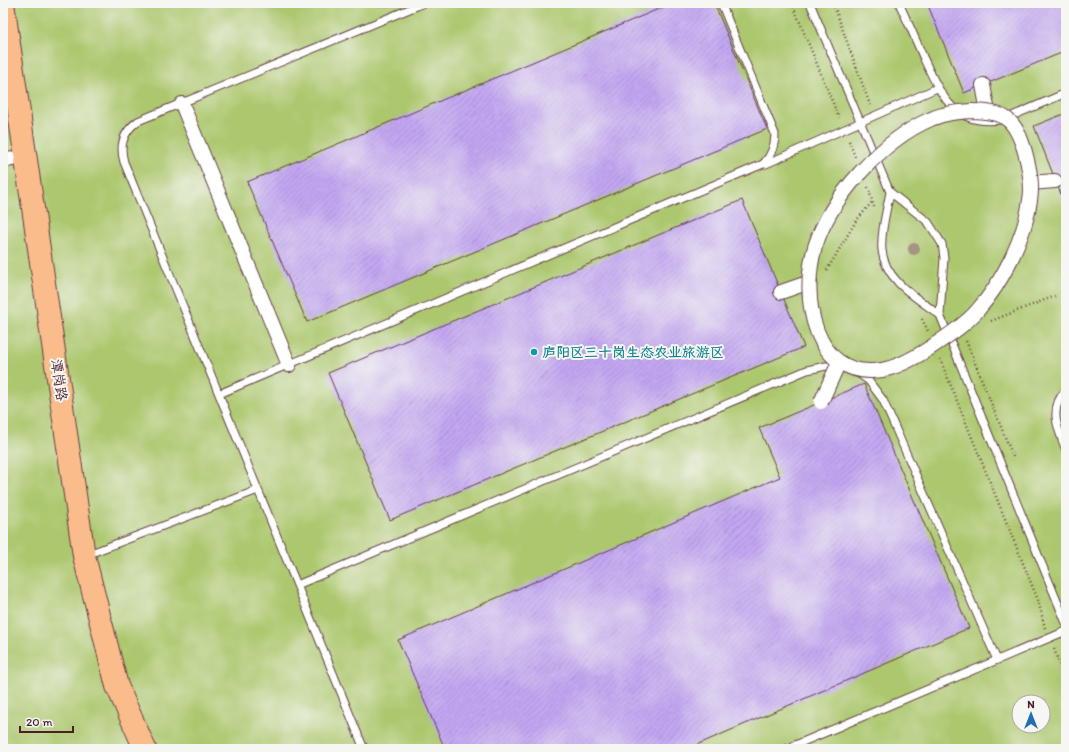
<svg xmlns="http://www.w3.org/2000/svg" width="1069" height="752" font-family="Itim,'LXGW WenKai TC',sans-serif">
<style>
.green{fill:#acc76d;stroke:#7b734c;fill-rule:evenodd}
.building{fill:url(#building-hatch)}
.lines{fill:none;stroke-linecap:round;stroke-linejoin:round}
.lane-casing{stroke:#633d44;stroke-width:9}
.street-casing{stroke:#633d44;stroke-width:16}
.primary-casing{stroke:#633d44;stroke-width:24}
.path{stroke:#633d44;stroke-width:2.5;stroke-dasharray:1 3;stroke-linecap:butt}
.lane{stroke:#fff;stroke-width:7}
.street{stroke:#fff;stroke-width:14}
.primary{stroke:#f9bc8a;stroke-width:22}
.street-bridge-casing{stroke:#633d44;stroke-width:16;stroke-linecap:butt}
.street-bridge{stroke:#fff;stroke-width:14}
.tree{fill:#a59481}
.culture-dot{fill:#0f9aa8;stroke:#f6f6f2;stroke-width:1.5}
.labels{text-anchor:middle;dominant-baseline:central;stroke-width:4;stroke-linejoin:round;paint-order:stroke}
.culture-label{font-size:14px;font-weight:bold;fill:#0d838f;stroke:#f6f6f2;text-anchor:start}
.street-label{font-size:14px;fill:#4a1f2b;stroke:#f6f6f2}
</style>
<defs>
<pattern id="building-hatch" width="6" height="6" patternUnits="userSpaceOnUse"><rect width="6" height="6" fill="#c2a7f2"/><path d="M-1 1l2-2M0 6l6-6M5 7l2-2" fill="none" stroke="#a087c4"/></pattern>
</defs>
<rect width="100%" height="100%" fill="#f6f6f2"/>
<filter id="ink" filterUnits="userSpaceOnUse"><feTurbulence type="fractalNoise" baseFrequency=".025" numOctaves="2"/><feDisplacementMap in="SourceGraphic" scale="8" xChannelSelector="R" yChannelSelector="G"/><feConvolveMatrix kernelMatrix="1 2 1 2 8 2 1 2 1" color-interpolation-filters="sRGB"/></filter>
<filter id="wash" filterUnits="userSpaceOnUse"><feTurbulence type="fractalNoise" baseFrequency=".012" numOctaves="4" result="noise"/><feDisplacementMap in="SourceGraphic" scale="16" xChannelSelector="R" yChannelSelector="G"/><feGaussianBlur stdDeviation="0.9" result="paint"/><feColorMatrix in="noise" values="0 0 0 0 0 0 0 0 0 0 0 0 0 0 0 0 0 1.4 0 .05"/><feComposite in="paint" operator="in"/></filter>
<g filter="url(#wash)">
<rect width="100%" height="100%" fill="#f1e7d2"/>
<!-- green -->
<path class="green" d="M3 3H1066V749H3ZM1019 702H1043V726H1019Z"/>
<g id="blocks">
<!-- building -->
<path class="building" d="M673 3H714L767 129 307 322 247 182Z
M927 3H1066V51L964 93Z
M1066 113V207L1034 126Z
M742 200 804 347 390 520 328 373Z
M864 384 969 628 687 749H445L398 640 780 477 759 428Z"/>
</g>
</g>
<g filter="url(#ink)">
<use href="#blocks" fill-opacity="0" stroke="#633d44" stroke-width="1"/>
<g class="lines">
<!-- lane casing -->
<g class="lane-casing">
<path id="lane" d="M810 3 890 192 928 222 942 244 944 258 940 315C917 298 885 281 882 250 880 233 887 209 890 192
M899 3C908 22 916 40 924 59 942 98 956 129 1005 119L1066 93
M766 164 937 88
M940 315 1066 623
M856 372 868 380 883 400 997 660
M1066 390C1048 408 1058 430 1066 450
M219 394 763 164C772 155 775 146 775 134L721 3
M86 555 258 490
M297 585 807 370 826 366 839 367
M364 749 124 162C119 145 124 131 138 121L424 3
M786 749 1066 631"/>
</g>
<!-- street casing -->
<g class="street-casing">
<path id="street" d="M983 85 988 112
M182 104 289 365
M3 161 26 156
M1031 183 1055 181
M781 292 810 282"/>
</g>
<!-- primary casing -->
<g class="primary-casing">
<path id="primary" d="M3 3 84 556 117 686 145 749"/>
</g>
<!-- path -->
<path class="path" d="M792 3 839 118
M833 3 870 105
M849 141 855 157
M868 187 874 207
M827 270 856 221 873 201
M922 319 928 331
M991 321 1055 296
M966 341 1014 459
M940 359 1038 600 1045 628
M1054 649 1061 668 1066 673"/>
<!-- lane -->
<use href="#lane" class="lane"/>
<!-- street -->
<use href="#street" class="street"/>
<!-- primary -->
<use href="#primary" class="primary"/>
<!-- street-bridge casing -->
<g class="street-bridge-casing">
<path id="street-bridge" d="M972 111C1006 112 1015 119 1025 152 1029 167 1033 184 1030 200 1025 238 1002 283 977 311 964 326 946 337 930 348 916 357 899 367 882 370 813 381 800 296 815 247 830 197 884 139 931 119 944 113 958 112 972 111Z
M821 402 839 362"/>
</g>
<!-- street-bridge -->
<use href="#street-bridge" class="street-bridge"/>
</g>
<!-- trees -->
<circle class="tree" cx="914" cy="249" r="6"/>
</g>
<!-- markers -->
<circle class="culture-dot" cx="534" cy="352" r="4"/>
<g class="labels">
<!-- culture labels -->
<g class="culture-label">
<text x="542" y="352">庐阳区三十岗生态农业旅游区</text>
</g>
<!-- street labels -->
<g class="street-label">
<text transform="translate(59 380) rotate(82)">潭岗路</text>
</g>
</g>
<!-- margin -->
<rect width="1069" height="752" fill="none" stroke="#f6f6f2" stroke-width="16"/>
<!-- north arrow -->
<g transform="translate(1031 714)"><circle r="19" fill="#f6f6f2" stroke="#b1a0a2"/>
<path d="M0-3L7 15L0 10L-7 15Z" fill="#1f6fb2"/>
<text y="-6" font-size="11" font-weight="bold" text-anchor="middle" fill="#4a1f2b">N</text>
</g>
<!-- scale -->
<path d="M20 726v6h53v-6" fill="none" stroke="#4a1f2b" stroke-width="2"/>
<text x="26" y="726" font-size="12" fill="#4a1f2b" stroke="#f6f6f2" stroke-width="3" paint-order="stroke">20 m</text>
</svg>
